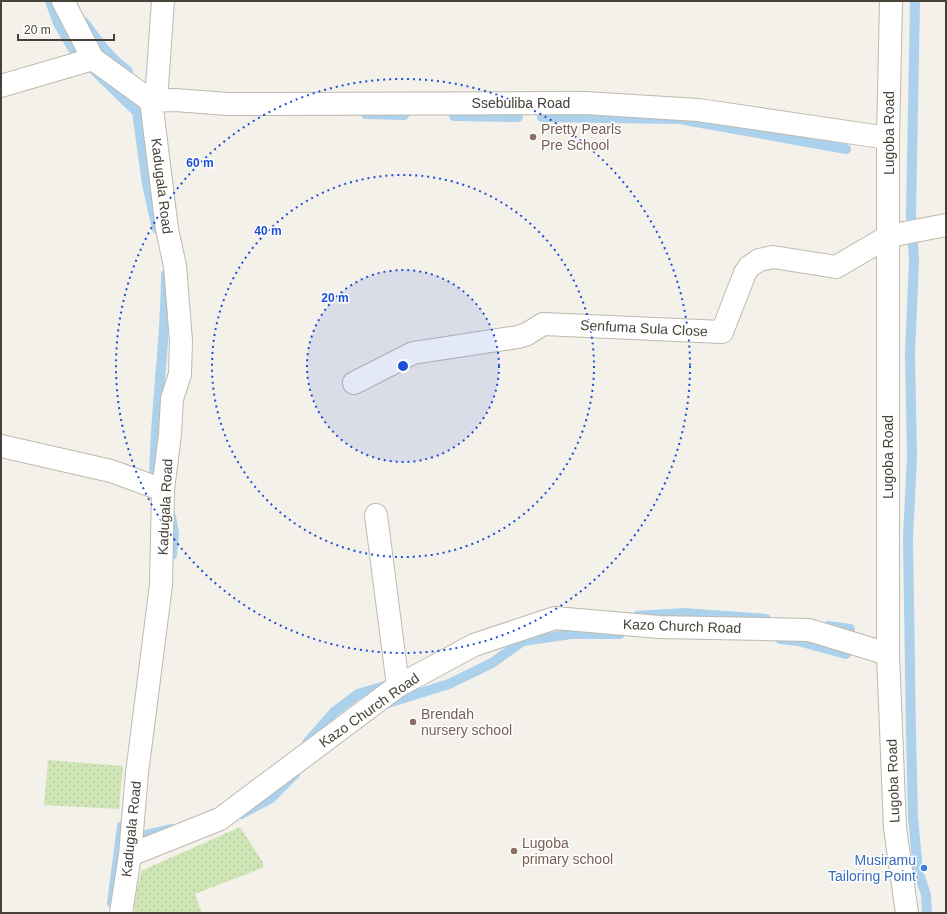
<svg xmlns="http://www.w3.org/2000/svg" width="947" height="914" font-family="Helvetica,sans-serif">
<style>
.grass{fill:url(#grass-dots)}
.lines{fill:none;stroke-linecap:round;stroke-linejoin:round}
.stream{stroke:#abd1ec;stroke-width:10}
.minor-casing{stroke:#bfb9ad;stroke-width:24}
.tertiary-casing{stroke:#bfb9ad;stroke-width:24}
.minor{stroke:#fff;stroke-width:22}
.tertiary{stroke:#fff;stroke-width:22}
.ring{fill:none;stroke:#1d4ed8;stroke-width:2;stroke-dasharray:2 4}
.education-dot{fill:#8d6e63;stroke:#fff;stroke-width:1.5}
.shop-dot{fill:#3f7fe0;stroke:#fff;stroke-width:1.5}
.labels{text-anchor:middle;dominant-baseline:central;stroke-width:3;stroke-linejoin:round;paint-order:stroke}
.street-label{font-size:14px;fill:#474238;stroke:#fff}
.education-label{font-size:14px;fill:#785e54;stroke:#fff;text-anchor:start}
.shop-label{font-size:14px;fill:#366cbe;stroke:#fff;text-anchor:end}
.centre{fill:#1d4ed8;stroke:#fff;stroke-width:2}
.ring-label{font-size:12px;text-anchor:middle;font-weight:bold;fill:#1d4ed8;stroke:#fff;stroke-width:3;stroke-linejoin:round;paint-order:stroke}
</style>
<defs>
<pattern id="grass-dots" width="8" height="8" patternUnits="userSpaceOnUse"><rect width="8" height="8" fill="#cfe5b6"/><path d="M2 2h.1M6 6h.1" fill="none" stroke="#b3c69d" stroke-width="1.8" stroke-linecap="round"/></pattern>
</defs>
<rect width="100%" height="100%" fill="#f4f1ea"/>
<!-- grass -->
<path class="grass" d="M48 760 123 766 119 809 44 805Z
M240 827 262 861 264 867 195 894 202 913H135L134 905 141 871Z"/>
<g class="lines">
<!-- stream -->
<path class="stream" d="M50 1 58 23 74 51 137 112 147 184 157 229
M915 1 911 215 914 260 910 354 912 457 908 538 911 733 913 817 918 871 926 895 927 913
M84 22C97 40 110 58 128 71
M366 114 404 115
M454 116 518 117
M542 117 679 119 846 149
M154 486C154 415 166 345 166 274
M171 517 174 533 172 555
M637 616 684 613 766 619
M828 626 850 629
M780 639 798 641 846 654
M385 704 449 684 492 663 523 641 571 634H620
M307 743 334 712 358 694 388 685
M241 814 271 798 295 774
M137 837 171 829
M112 903 122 826"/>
<!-- minor casing -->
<g class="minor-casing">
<path id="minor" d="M63 1 93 59 151 101
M1 86 93 59
M151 101 175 100 228 104 585 103 698 110 888 138
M354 383 413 353 518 337 527 334 543 324 722 332 745 273 749 267 759 260 773 257 836 267 889 236 946 225
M1 446 111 471 163 490
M376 515 398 686
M130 855 220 819 398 686 474 645 555 618 659 627 809 630 888 654
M121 913 130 855 137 773 161 585 163 490 170 434 172 399 180 374 181 341 175 266 167 229 151 101 157 86 163 1"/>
</g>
<!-- tertiary casing -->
<g class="tertiary-casing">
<path id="tertiary" d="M891 1 888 138V654L895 828 907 913"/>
</g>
<!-- minor -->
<use href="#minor" class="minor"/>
<!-- tertiary -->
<use href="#tertiary" class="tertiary"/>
</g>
<!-- distance rings -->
<circle cx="403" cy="366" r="96" fill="#1d4ed8" fill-opacity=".12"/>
<g class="ring">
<circle cx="403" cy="366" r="96"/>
<circle cx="403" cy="366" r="191"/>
<circle cx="403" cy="366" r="287"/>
</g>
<!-- markers -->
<g class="education-dot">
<circle cx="533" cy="137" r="4"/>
<circle cx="413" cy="722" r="4"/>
<circle cx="514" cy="851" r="4"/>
</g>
<circle class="shop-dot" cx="924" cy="868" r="4"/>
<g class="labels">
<!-- street labels -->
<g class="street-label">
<text x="521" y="103">Ssebuliba Road</text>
<text transform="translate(889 133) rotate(-90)">Lugoba Road</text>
<text transform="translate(162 186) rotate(83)">Kadugala Road</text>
<text transform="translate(644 328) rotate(3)">Senfuma Sula Close</text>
<text transform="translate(888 457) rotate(-90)">Lugoba Road</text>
<text transform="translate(165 507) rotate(-87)">Kadugala Road</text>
<text transform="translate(682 626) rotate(2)">Kazo Church Road</text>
<text transform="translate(369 710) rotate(-35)">Kazo Church Road</text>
<text transform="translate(893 781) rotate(-92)">Lugoba Road</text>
<text transform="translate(131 829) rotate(-84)">Kadugala Road</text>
</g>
<!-- education labels -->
<g class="education-label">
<text x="541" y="129">Pretty Pearls<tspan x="541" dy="16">Pre School</tspan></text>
<text x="421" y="714">Brendah<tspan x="421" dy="16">nursery school</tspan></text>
<text x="522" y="843">Lugoba<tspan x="522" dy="16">primary school</tspan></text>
</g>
<!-- shop labels -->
<g class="shop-label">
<text x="916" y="860">Musiramu<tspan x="916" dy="16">Tailoring Point</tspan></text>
</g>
</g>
<circle cx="403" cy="366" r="6" class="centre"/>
<g class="ring-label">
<text x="200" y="167">60 m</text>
<text x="268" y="235">40 m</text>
<text x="335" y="302">20 m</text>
</g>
<!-- border -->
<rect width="947" height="914" fill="none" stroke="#474238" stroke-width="4"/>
<!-- scale -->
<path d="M18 34v6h96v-6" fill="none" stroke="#474238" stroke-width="2"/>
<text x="24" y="34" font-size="12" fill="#474238" stroke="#ffffff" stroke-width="3" paint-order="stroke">20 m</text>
</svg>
